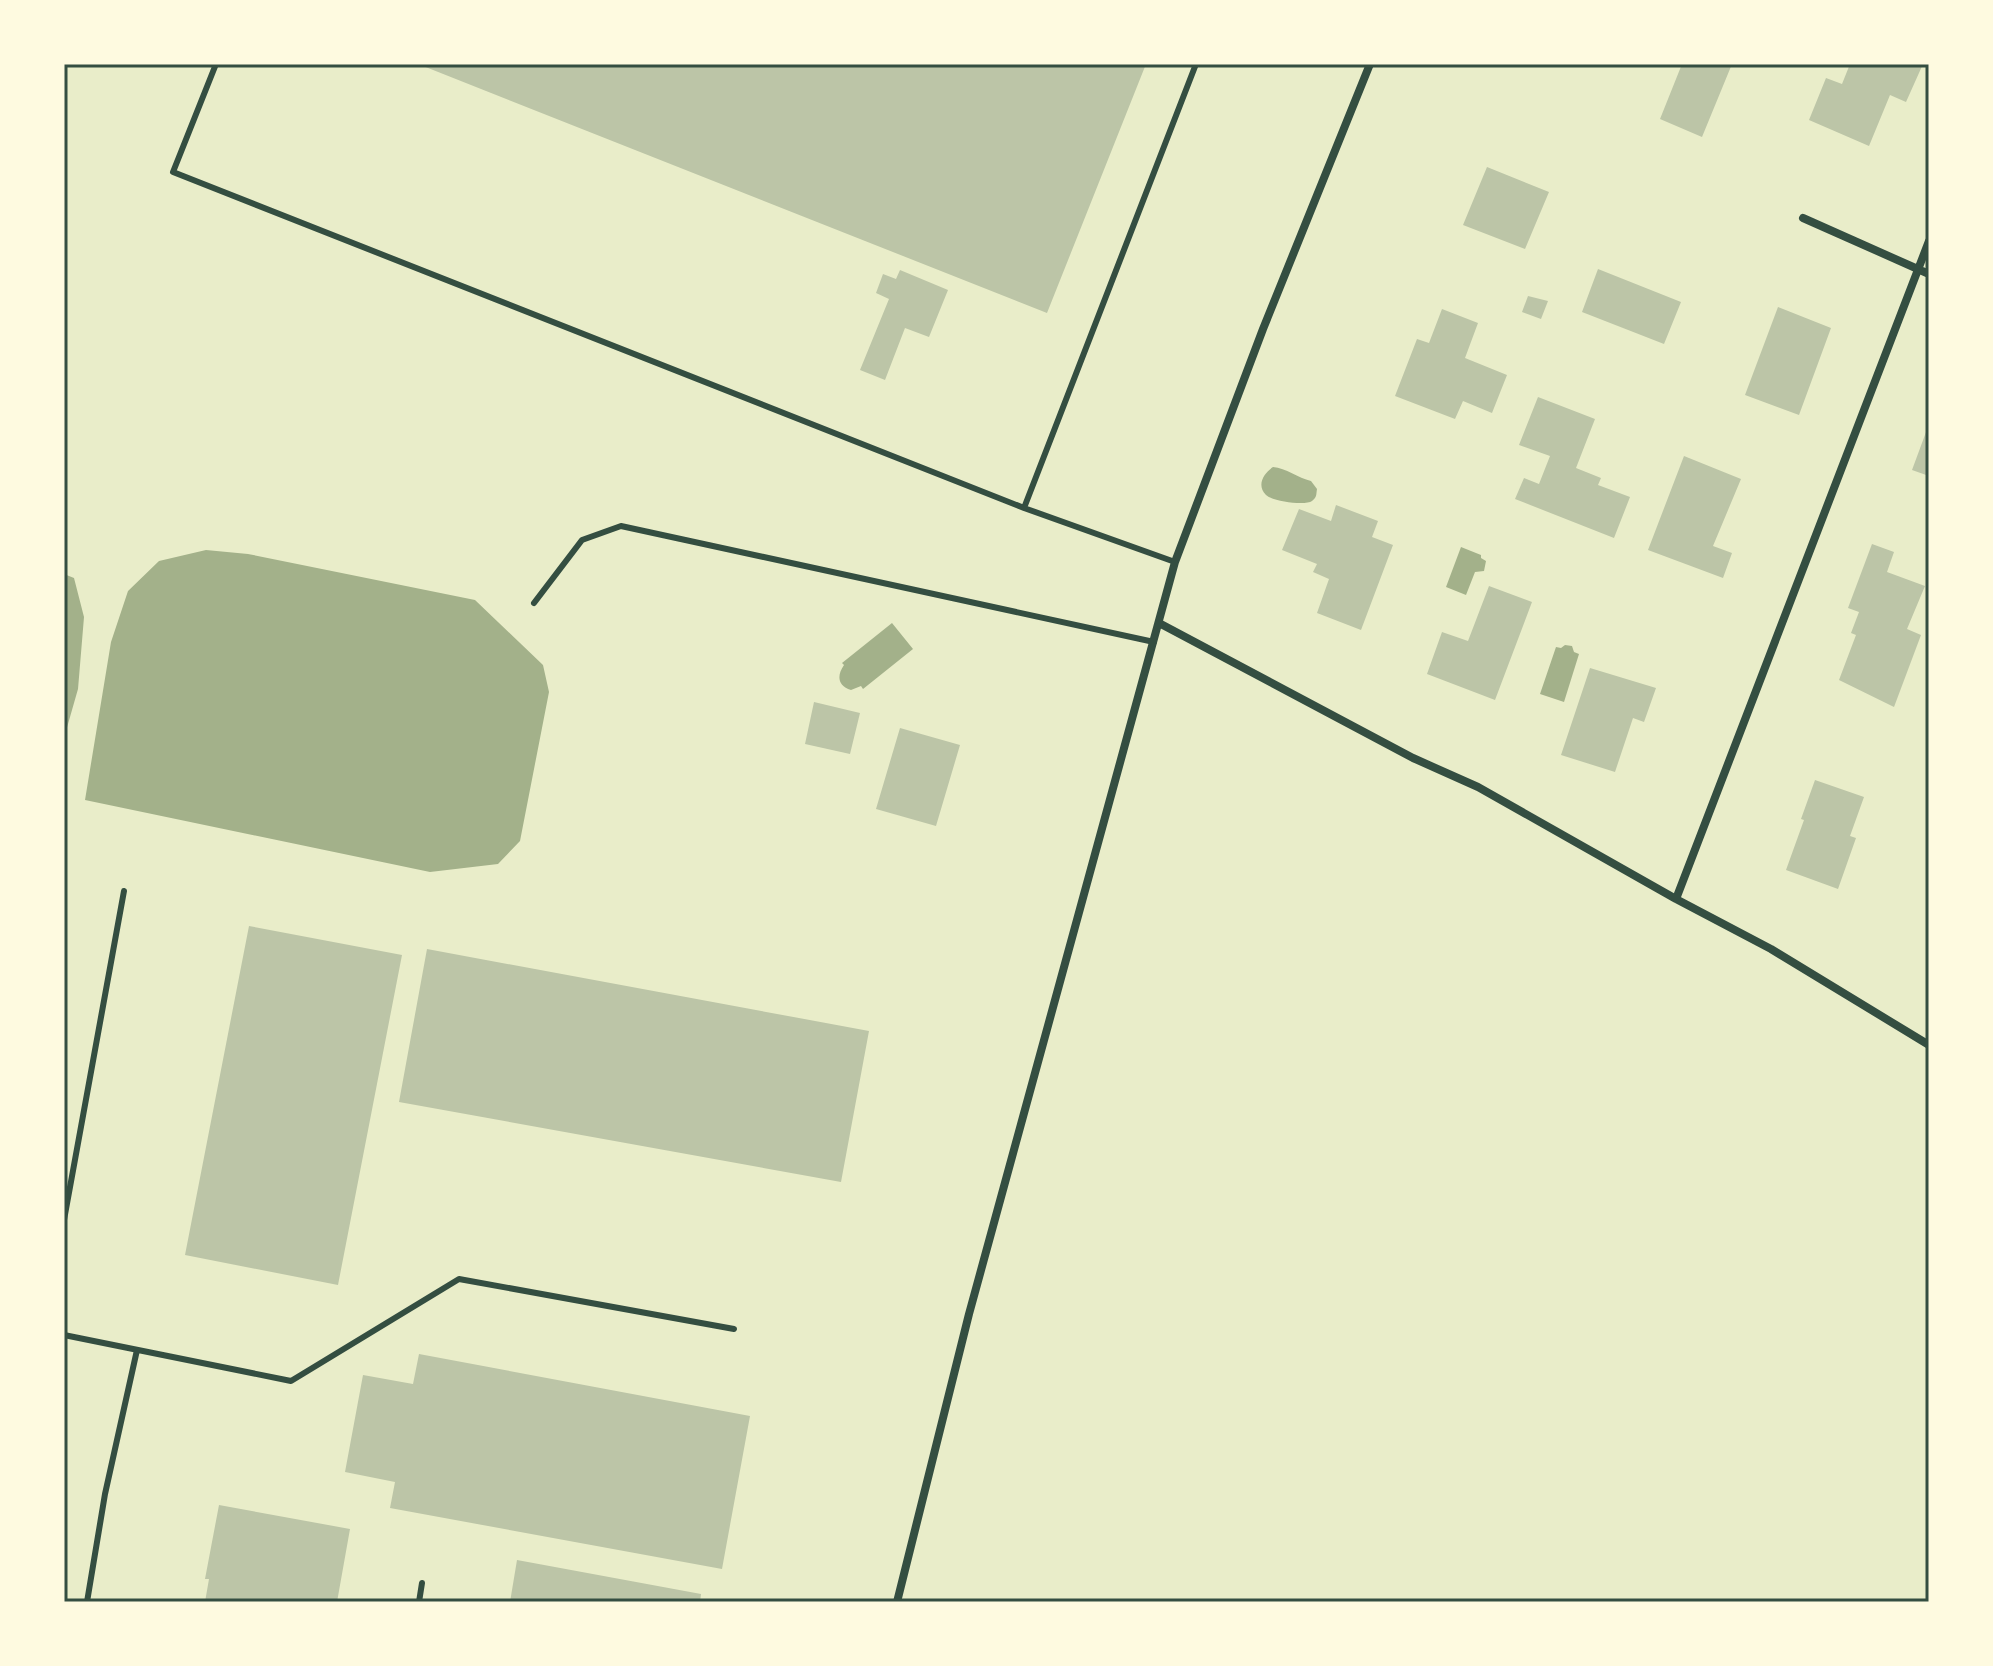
<svg xmlns="http://www.w3.org/2000/svg" width="1993" height="1666" font-family="'IBM Plex Sans',sans-serif">
<style>
.water{fill:#a3b18a}
.building{fill:#bcc5a7}
.lines{fill:none;stroke-linecap:round;stroke-linejoin:round}
.service{stroke:#344e41;stroke-width:6}
.minor{stroke:#344e41;stroke-width:8}
.neatline{fill:none;stroke:#344e41;stroke-width:3}
</style>
<rect width="100%" height="100%" fill="#e9edc9"/>
<!-- water -->
<path class="water" d="M1273 467C1286 468 1298 478 1311 481L1317 489C1316 495 1317 497 1312 501 1305 506 1272 501 1266 495 1256 485 1264 473 1273 467Z
M1461 547 1481 555V558L1486 561 1484 571 1475 572 1466 595 1446 587Z
M206 550 248 554 475 600 543 665 549 692 520 841 498 864 430 872 85 800 111 642 128 591 159 561Z
M64 574 74 578 84 617 78 689 64 738Z
M892 623 913 649 863 689 861 686 851 690C837 686 837 675 844 665L842 663Z
M1565 645 1572 646 1574 652 1579 654 1564 702 1540 694 1556 647 1561 648Z"/>
<!-- building -->
<path class="building" d="M418 64H1146L1047 313Z
M1682 64H1732L1702 137 1660 119Z
M1850 64H1923L1906 102 1890 95 1869 146 1809 120 1826 78 1842 84Z
M1487 167 1549 192 1525 249 1463 225Z
M1598 269 1681 302 1664 344 1582 312Z
M900 270 948 290 929 337 905 328 885 380 860 370 889 299 876 293 883 274 896 279Z
M1528 296 1548 301 1541 319 1522 312Z
M1778 307 1831 328 1799 415 1745 395Z
M1442 309 1478 323 1465 358 1507 375 1492 413 1463 401 1455 419 1395 396 1417 339 1429 343Z
M1538 397 1595 419 1576 468 1601 478 1598 485 1630 497 1614 538 1515 499 1524 478 1539 484 1550 456 1519 445Z
M1929 424V476L1912 470Z
M1684 456 1741 479 1713 546 1732 553 1723 578 1648 550Z
M1336 505 1378 521 1372 537 1393 545 1361 630 1317 613 1329 579 1313 572 1317 564 1282 550 1299 509 1331 521Z
M1872 544 1894 552 1887 572 1925 586 1907 629 1921 635 1894 707 1839 680 1856 635 1851 633 1859 612 1848 608Z
M1489 586 1532 602 1495 700 1427 674 1442 632 1468 641Z
M1590 668 1656 688 1644 722 1633 718 1615 772 1561 755Z
M814 702 860 713 850 754 805 744Z
M900 728 960 745 936 826 876 809Z
M1815 780 1864 797 1850 836 1856 838 1838 889 1786 870 1804 820 1801 819Z
M249 926 402 955 338 1285 185 1255Z
M427 949 869 1031 841 1182 399 1102Z
M419 1354 750 1416 722 1569 390 1508 395 1482 345 1472 363 1375 413 1384Z
M219 1505 350 1529 337 1602H205L209 1579H205Z
M517 1560 701 1594 700 1602H510Z"/>
<g class="lines">
<!-- service -->
<path class="service" d="M216 64 173 172 1024 508 1175 562
M1024 508 1196 64
M534 603 582 540 621 526 1154 642
M64 1220 124 891
M64 1335 291 1381 459 1279 734 1329
M87 1602 105 1494 137 1350
M419 1602 422 1583"/>
<!-- minor -->
<path class="minor" d="M1803 218 1929 274
M1159 623 1413 758 1478 787 1676 899 1771 949 1929 1045
M1676 899 1929 241
M897 1602 969 1314 1175 562 1263 329 1370 64"/>
</g>
<!-- border -->
<rect width="1993" height="1666" fill="none" stroke="#fefae0" stroke-width="132"/>
<rect x="66" y="66" width="1861" height="1534" class="neatline"/>
</svg>
